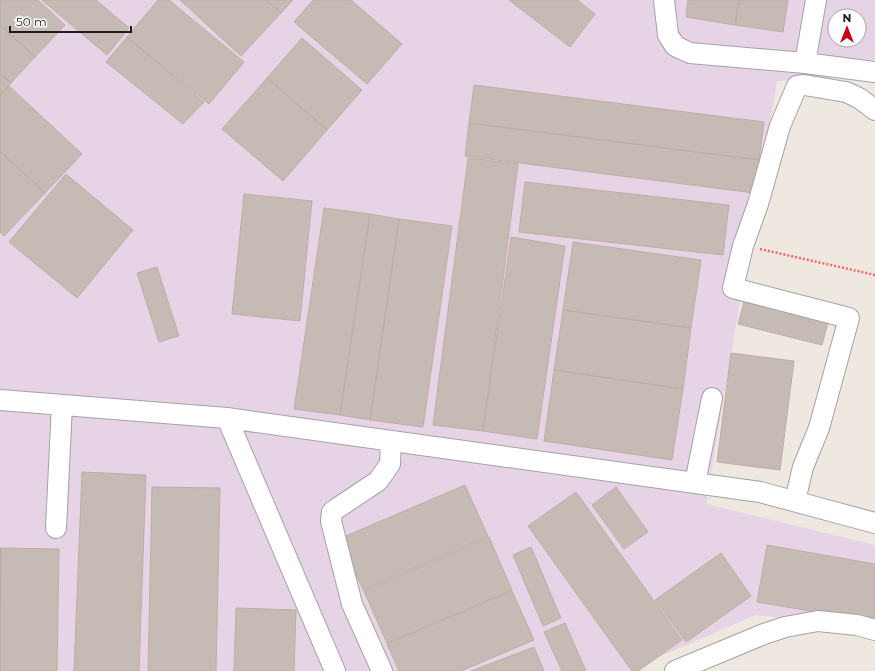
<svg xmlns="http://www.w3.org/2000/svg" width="875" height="671" font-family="Montserrat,sans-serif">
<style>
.industrial{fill:#e7d3e6;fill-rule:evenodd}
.building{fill:#c6bab4;stroke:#c0aca3}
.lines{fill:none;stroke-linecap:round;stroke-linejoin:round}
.minor-casing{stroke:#a3a3a3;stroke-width:22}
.path{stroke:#fe6263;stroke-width:2.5;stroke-dasharray:2 2;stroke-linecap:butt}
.minor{stroke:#fff;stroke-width:20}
</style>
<rect width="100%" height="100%" fill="#eee8e1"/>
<!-- industrial -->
<path class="industrial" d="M0 0H875V75L777 81 706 504 875 545V630L756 615 626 671H0ZM835 16H859V40H835Z"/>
<!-- building -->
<path class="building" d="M0 0H38L65 25 35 57 0 25Z
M42 0H96L129 28 107 55Z
M158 0H169L244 62 209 104 127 37Z
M180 0H266L281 13 241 56Z
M266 0H293L281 13Z
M313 0H351L402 44 367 84 294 22Z
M509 0H577L595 14 570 47Z
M688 0H739L735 25 686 17Z
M739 0H788L783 32 735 25Z
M0 25 35 57 11 83 0 73Z
M127 37 204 102 183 124 106 62Z
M302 38 362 90 327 130 267 78Z
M0 73 11 83 0 95Z
M267 78 327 130 283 181 222 129Z
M474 85 764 122 759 160 469 123Z
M9 86 82 154 45 193 0 151V96Z
M469 123 759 160 754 193 465 156Z
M0 151 45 193 4 236 0 232Z
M468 158 518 164 483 431 433 425Z
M66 174 133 230 77 298 9 242Z
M525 182 729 205 723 255 519 232Z
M244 194 312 201 300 321 232 314Z
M324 208 370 214 340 415 294 409Z
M370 214 399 219 370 420 340 415Z
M399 219 452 226 423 427 370 420Z
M511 237 565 246 537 439 483 431Z
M573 242 701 260 691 328 563 310Z
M157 267 179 336 159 342 137 273Z
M746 294 830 315 822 345 738 324Z
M563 310 691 328 683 389 554 370Z
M731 353 794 361 780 470 717 462Z
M554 370 683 389 672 460 544 441Z
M82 472 146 475 139 671H74Z
M465 485 488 536 363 590 341 538Z
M152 487 220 488 216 671H148Z
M616 487 648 532 624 549 592 505Z
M576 492 682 640 638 671H632L528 526Z
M489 537 512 590 387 643 364 591Z
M767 545 875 564V622L757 602Z
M531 547 561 618 543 626 513 555Z
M0 548H1L0 671Z
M1 548 59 549 57 671H0Z
M721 553 751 596 686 642 655 600Z
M512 591 534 640 461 671H399L387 644Z
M236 608 296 610 294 671H234Z
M565 623 586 671H562L544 632Z
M534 647 544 671H471Z"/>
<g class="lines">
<!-- minor casing -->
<g class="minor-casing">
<path id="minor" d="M664 0 668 35 675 46 690 53 805 63 875 72
M805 63 816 0
M0 400 227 418 760 492 875 523
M227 418 335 671
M695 483 712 398
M795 501 803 467 819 428 849 318 733 288 743 246 758 204 780 126 797 86 804 85 846 92 859 98 875 110
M56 528 62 405
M382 671 352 604 331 521 332 512 336 509 378 481 390 464 391 441
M675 671 764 634 785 627 818 621 857 625 875 630"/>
</g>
<!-- path -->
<path class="path" d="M760 249 875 275"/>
<!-- minor -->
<use href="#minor" class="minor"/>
</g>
<!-- north arrow -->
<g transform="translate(847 28)"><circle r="19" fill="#ffffff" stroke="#a4a4a4"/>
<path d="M0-3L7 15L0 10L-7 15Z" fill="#c80017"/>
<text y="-6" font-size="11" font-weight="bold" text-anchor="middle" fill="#1c1c1c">N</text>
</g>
<!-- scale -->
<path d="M10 26v6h121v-6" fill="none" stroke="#1c1c1c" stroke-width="2"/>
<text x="16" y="26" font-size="12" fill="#1c1c1c" stroke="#ffffff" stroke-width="3" paint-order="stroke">50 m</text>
</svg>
